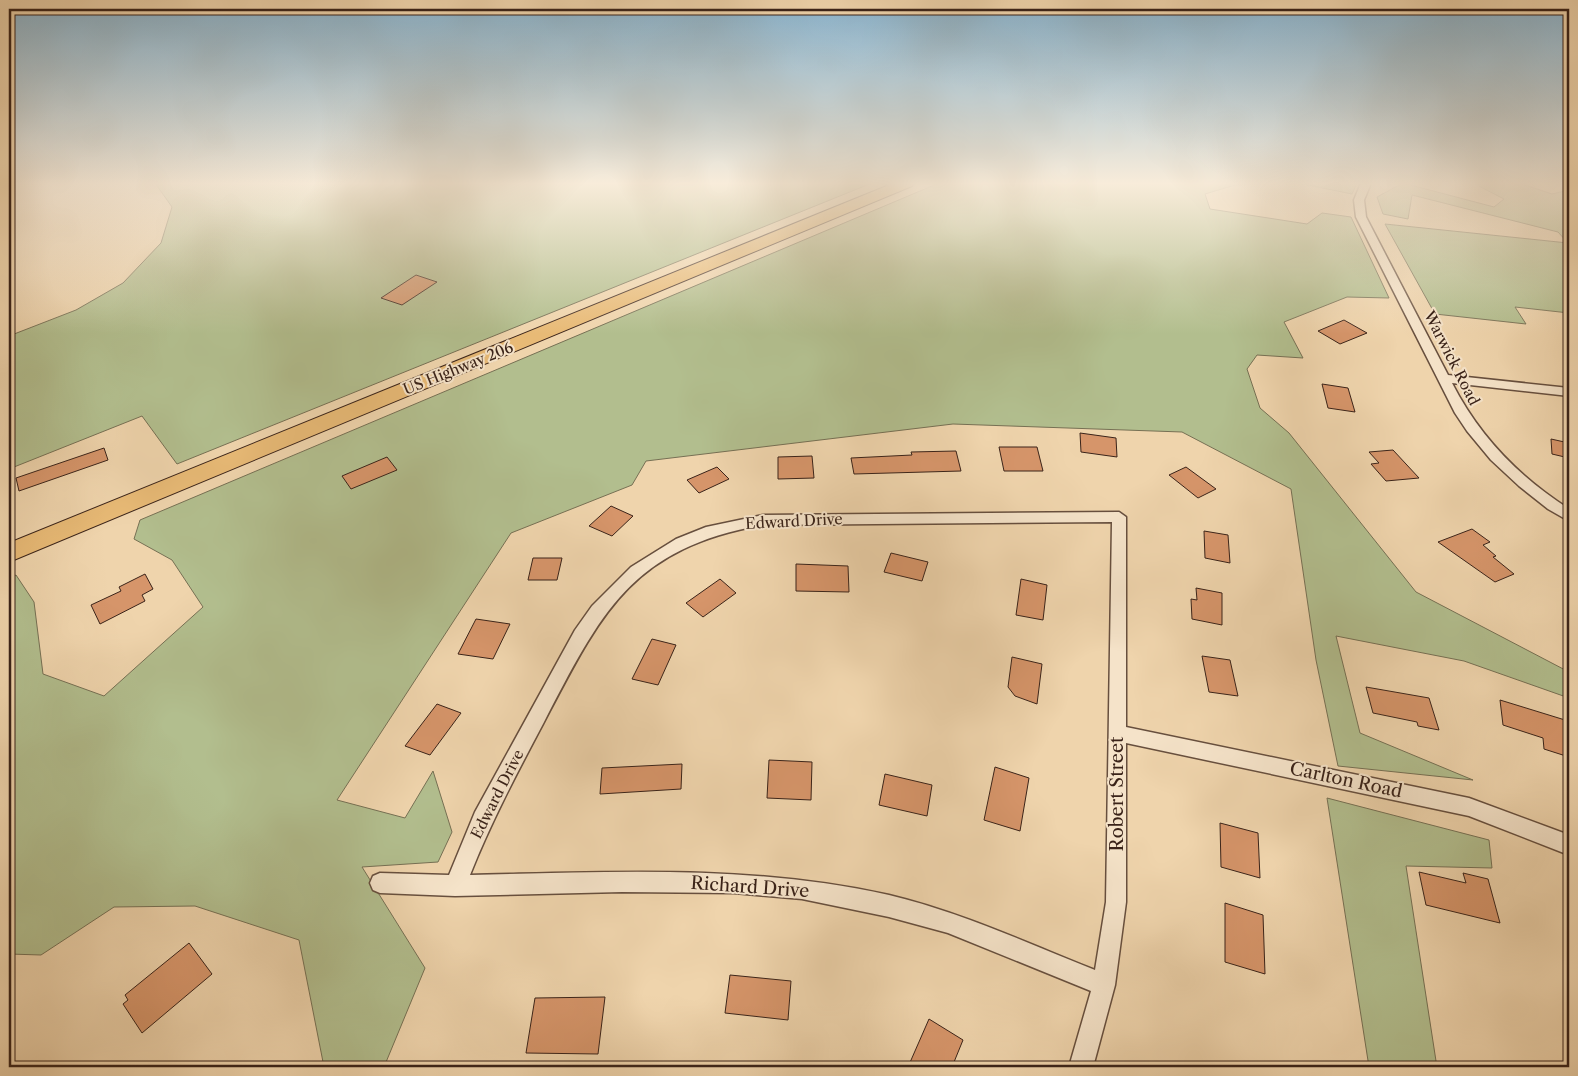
<svg xmlns="http://www.w3.org/2000/svg" width="1578" height="1076" font-family="'Libre Caslon Text',serif">
<style>
.green{fill:#b2be8e;stroke:#767054}
.building{fill:#d6956a;stroke:#3a2319}
.lines{fill:none;stroke-linecap:round;stroke-linejoin:round}
.minor-casing{stroke:#674f3e;stroke-width:3}
.trunk-casing{stroke:#3a2319;stroke-width:2}
.minor{fill:#f5e3c9;fill-rule:evenodd}
.trunk{fill:#e8ba76;fill-rule:evenodd}
.labels{text-anchor:middle;dominant-baseline:central;stroke-width:4;stroke-linejoin:round;paint-order:stroke}
.street-label{font-size:15px;fill:#3a2319;stroke:#f5e3c9}
.near-street-label{font-size:18px;fill:#3a2319;stroke:#f5e3c9}
</style>
<rect width="100%" height="100%" fill="#efd4ac"/>
<filter id="stains"><feTurbulence type="fractalNoise" baseFrequency=".004" numOctaves="4"/><feColorMatrix values="0 0 0 0 .2 0 0 0 0 .09 0 0 0 0 .02 0 0 0 .5 -.17"/></filter>
<radialGradient id="worn" r=".72"><stop offset=".6" stop-color="#630" stop-opacity="0"/><stop offset="1" stop-color="#630" stop-opacity=".3"/></radialGradient>
<!-- green -->
<path class="green" d="M155 183H872L177 464 142 416 9 469V336L76 310 123 283 161 243 172 207Z
M939 183H1276L1235 185 1205 194 1210 209 1307 224 1322 213 1351 217 1389 298 1347 297 1284 322 1303 358 1257 355 1247 369 1260 408 1289 433 1416 592 1569 672V698L1464 661 1336 636 1360 733 1473 780 1338 766 1316 660 1291 489 1182 432 953 424 646 461 632 485 511 533 337 800 405 818 433 771 452 832 438 862 362 867 425 968 384 1067H324L299 940 195 906 114 907 41 955 9 954V578L16 575 34 602 43 674 104 696 203 607 172 560 134 539 140 520Z
M1298 183H1357L1352 194Z
M1403 183 1494 207 1504 199 1473 183H1519L1552 194 1569 190V313L1515 307 1526 324 1435 314 1385 224 1568 243 1558 232 1412 195 1408 219 1383 214 1377 197Z
M1327 798 1489 840 1492 868 1406 866 1436 1061 1441 1067H1369Z"/>
<!-- building -->
<path class="building" d="M416 275 437 282 402 305 381 298Z
M1344 320 1367 333 1340 344 1318 331Z
M1322 384 1348 388 1355 412 1328 408Z
M1080 433 1116 438 1117 457 1081 452Z
M1551 439 1569 443V458L1552 454Z
M999 447H1037L1043 471H1004Z
M104 448 108 460 19 491 16 478Z
M1393 450 1419 478 1386 481 1371 464 1379 463 1369 452Z
M956 451 961 471 854 474 851 458 912 455 911 452Z
M812 456 814 478 778 479V457Z
M387 457 397 470 351 489 342 476Z
M717 467 729 479 699 493 687 480Z
M1186 467 1216 489 1198 498 1169 475Z
M611 506 633 516 612 536 589 526Z
M1472 529 1490 542 1483 545 1496 556 1493 557 1514 574 1495 582 1438 542Z
M1204 531 1228 535 1230 563 1205 558Z
M891 553 928 562 922 581 884 572Z
M533 558H562L557 580H528Z
M796 564 848 566 849 592 796 591Z
M145 574 153 589 142 595 145 601 100 624 91 605 121 591 119 587Z
M720 579 736 593 703 617 686 603Z
M1021 579 1047 585 1043 620 1016 615Z
M1196 588 1222 593V625L1192 619 1191 599 1197 600Z
M476 619 510 624 493 659 458 654Z
M652 639 676 645 658 685 632 679Z
M1202 656 1230 660 1238 696 1209 692Z
M1012 657 1042 664 1037 704 1015 696 1008 687Z
M1366 687 1429 698 1439 730 1418 726 1417 722 1373 713Z
M1500 700 1565 720 1569 757 1544 749 1543 738 1503 725Z
M437 704 461 713 430 755 405 746Z
M769 760 812 762 811 800 767 798Z
M682 764 681 789 600 794 602 768Z
M995 767 1029 778 1020 831 984 820Z
M885 774 932 785 927 816 879 805Z
M1220 823 1258 833 1260 878 1221 867Z
M1419 872 1466 883 1463 873 1488 879 1500 923 1426 905Z
M1225 903 1263 915 1265 974 1225 962Z
M189 943 212 974 142 1033 123 1004 128 1000 125 995Z
M730 975 791 981 788 1020 725 1013Z
M605 997 598 1054 526 1053 535 998Z
M929 1019 963 1040 952 1067H908Z"/>
<g class="lines">
<!-- minor casing -->
<g class="minor-casing">
<path id="minor" d="M1361 183H1371L1364 200 1366 217 1448 375 1569 388V396L1452 383C1479 436 1519 477 1569 509V521L1548 509 1519 486 1491 460 1467 431 1455 413 1356 217 1354 200Z
M1119 512 1126 517V727L1469 798 1569 835V855L1469 816 1126 743V902L1115 985 1093 1067H1069L1091 991 948 933 889 917 802 899 734 893 622 892 455 896 380 893 373 890 370 883 373 876 380 873 449 875 475 812 575 630 592 606 631 567 676 539 706 527 763 515ZM1112 522 1106 902 1095 970C1027 943 960 912 889 895 749 864 611 872 470 875 491 822 517 773 544 722 601 613 631 548 763 525Z"/>
</g>
<!-- trunk casing -->
<g class="trunk-casing">
<path id="trunk" d="M894 183H914L912 186 9 562V543Z"/>
</g>
<!-- minor -->
<use href="#minor" class="minor"/>
<!-- trunk -->
<use href="#trunk" class="trunk"/>
</g>
<!-- sky -->
<linearGradient id="sky" x2="0" y2="1"><stop stop-color="#89b5d1"/><stop offset="0.55" stop-color="#f8ecda"/><stop offset="1" stop-color="#f8ecda" stop-opacity="0"/></linearGradient>
<rect width="1578" height="334" fill="url(#sky)"/>
<g class="labels">
<!-- street labels -->
<g class="street-label">
<text transform="translate(1452 358) rotate(63)">Warwick Road</text>
<text transform="translate(458 368) rotate(-22)">US Highway 206</text>
<text transform="translate(794 521) rotate(-3)">Edward Drive</text>
<text transform="translate(497 794) rotate(-63)">Edward Drive</text>
</g>
<!-- near-street labels -->
<g class="near-street-label">
<text transform="translate(1346 780) rotate(12)">Carlton Road</text>
<text transform="translate(1117 794) rotate(-90)">Robert Street</text>
<text transform="translate(750 887) rotate(4)">Richard Drive</text>
</g>
</g>
<!-- margin -->
<rect width="1578" height="1076" fill="none" stroke="#efd4ac" stroke-width="30"/>
<rect x="10" y="10" width="1558" height="1056" fill="none" stroke="#3a2319" stroke-width="2.5"/>
<rect x="15" y="15" width="1548" height="1046" fill="none" stroke="#3a2319"/>
<rect width="100%" height="100%" filter="url(#stains)"/>
<rect width="100%" height="100%" fill="url(#worn)"/>
</svg>
